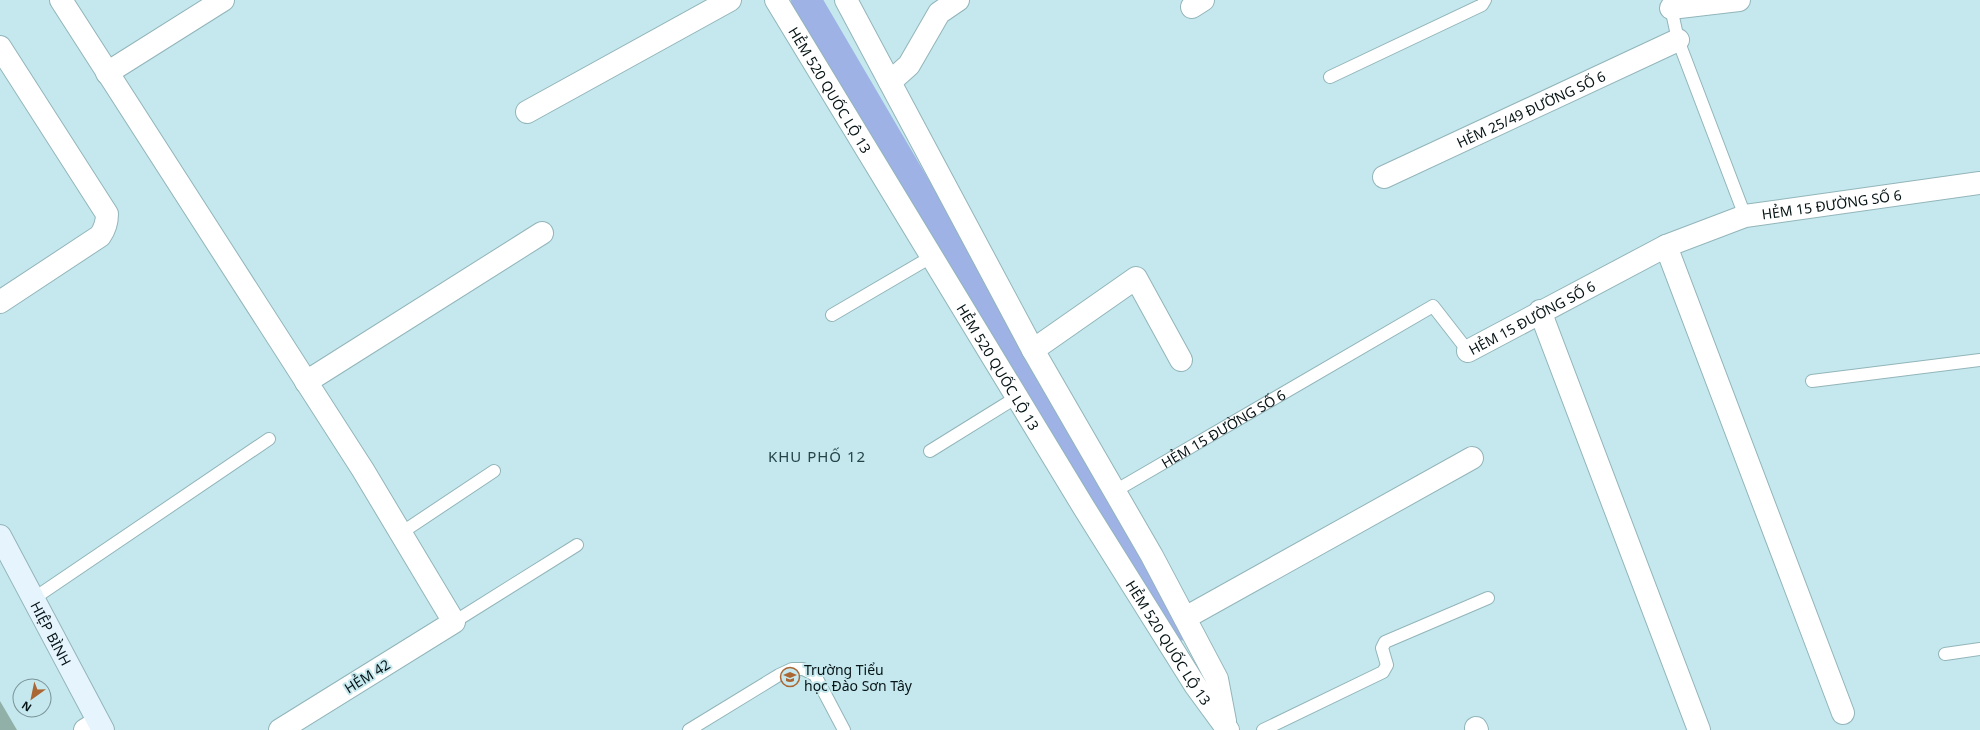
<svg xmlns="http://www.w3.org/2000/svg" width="1980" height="730" font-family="'Noto Sans',sans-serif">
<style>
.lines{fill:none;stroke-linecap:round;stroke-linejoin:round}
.canal{stroke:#9eb2e6;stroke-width:30}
.building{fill:#90b0a8}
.service-casing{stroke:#92b5ba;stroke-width:14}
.minor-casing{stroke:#92b5ba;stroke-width:24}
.secondary-casing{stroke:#92b5ba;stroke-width:24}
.service{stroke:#fff;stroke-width:12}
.minor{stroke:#fff;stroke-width:22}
.secondary{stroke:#e6f4fd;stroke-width:22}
.labels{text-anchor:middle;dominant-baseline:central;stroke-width:4;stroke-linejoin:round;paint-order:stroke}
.street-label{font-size:14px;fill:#071416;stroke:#c5e8ee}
.poi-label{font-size:14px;fill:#071416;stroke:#c5e8ee;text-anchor:start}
.neighbourhood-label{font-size:15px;letter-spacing:1px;fill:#254449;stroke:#c5e8ee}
</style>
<rect width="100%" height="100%" fill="#c5e8ee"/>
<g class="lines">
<!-- canal -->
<path class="canal" d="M806 0 1017 360 1178 626"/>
</g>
<!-- building -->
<path class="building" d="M0 701 17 730H0Z"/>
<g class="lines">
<!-- service casing -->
<g class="service-casing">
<g id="service">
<path d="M1670 3 1678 40 1745 216"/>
<path d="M1330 77 1482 5 1485 0"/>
<path d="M832 315 931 257"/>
<path d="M1812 381 1980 360"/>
<path d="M930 451 1017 397"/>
<path id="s1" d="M1115 491 1433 306 1468 351"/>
<path d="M401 533 494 471"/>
<path d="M33 599 269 439"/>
<path d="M454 622 577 545"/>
<path d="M1945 654 1980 649"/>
<path d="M689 730 779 675 792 669H803L815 675 844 730"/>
<path d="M1263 730 1383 672 1387 665 1382 648 1385 642 1488 598"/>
</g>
</g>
<!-- minor casing -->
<g class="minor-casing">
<g id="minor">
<path d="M61 0 363 470 454 622 280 730"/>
<path id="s2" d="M776 0 1083 506 1195 685 1228 730"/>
<path d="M846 0 1033 350 1152 556 1217 679 1225 721"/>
<path d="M1192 7 1203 0"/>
<path d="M1671 8 1739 0"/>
<path d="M0 47 107 214C107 223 105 229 100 236L0 302"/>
<path d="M107 73 223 0"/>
<path d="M890 82 909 65 939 13 958 0"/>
<path d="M527 112 730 0"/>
<path id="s3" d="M1384 177 1678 40"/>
<path d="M1666 246 1843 713"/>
<path d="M1540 311 1699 730"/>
<path d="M1033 350 1136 278 1181 360"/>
<path id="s4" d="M1468 351 1666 246 1745 216 1980 183"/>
<path d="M306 382 542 233"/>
<path d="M1185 618 1472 458"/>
<path d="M1476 728 1477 730"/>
<path d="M85 730 98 722"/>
</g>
</g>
<!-- secondary casing -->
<g class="secondary-casing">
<g id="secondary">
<path id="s5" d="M0 536 103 730"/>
</g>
</g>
<!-- service -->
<use href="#service" class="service"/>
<!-- minor -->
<use href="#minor" class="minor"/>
<!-- secondary -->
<use href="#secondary" class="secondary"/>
</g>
<!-- icons -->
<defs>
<g id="school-ring" transform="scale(1)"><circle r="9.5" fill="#c5e8ee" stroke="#aa6734" stroke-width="1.5"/><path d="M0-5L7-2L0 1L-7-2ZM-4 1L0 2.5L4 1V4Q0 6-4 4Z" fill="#aa6734"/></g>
</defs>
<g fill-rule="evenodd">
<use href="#school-ring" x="790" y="677"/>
</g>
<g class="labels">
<!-- street labels -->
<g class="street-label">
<text stroke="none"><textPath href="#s2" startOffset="105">HẺM 520 QUỐC LỘ 13</textPath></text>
<text stroke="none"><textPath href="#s3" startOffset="162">HẺM 25/49 ĐƯỜNG SỐ 6</textPath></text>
<text stroke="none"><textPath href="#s4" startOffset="396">HẺM 15 ĐƯỜNG SỐ 6</textPath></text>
<text stroke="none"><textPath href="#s4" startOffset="72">HẺM 15 ĐƯỜNG SỐ 6</textPath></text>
<text stroke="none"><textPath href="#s2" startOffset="429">HẺM 520 QUỐC LỘ 13</textPath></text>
<text stroke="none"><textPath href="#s1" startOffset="125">HẺM 15 ĐƯỜNG SỐ 6</textPath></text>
<text stroke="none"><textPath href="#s5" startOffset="110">HIỆP BÌNH</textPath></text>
<text stroke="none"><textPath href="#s2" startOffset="753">HẺM 520 QUỐC LỘ 13</textPath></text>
<text transform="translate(367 676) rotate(-32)">HẺM 42</text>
</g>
<!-- poi labels -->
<g class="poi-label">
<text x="804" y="669">Trường Tiểu<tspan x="804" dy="16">học Đào Sơn Tây</tspan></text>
</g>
<!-- neighbourhood labels -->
<g class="neighbourhood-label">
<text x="817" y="456">KHU PHỐ 12</text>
</g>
</g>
<!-- north arrow -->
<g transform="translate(32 698) rotate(213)"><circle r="19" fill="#c5e8ee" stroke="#799398"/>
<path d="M0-3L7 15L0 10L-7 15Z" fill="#aa6734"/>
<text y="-6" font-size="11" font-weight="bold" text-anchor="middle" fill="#071416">N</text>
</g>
</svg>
